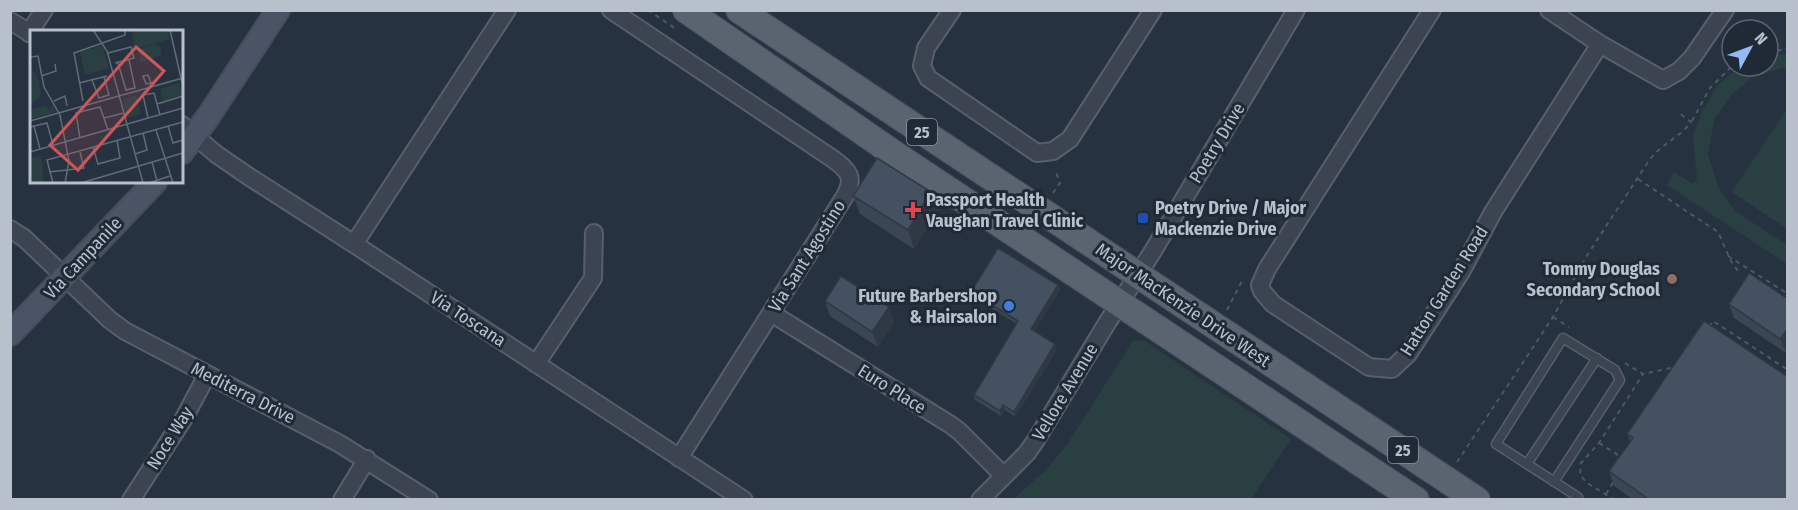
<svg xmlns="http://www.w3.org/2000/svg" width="1798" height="510" font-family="'Fira Sans Condensed',sans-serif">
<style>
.green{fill:#293f42}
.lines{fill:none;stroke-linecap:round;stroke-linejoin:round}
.lane-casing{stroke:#565f6b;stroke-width:11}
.street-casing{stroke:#565f6b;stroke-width:20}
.secondary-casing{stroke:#454d5a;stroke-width:26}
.primary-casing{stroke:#454d5a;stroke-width:28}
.path{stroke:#485c5f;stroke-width:2;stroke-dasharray:4.5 4.5;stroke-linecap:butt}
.lane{stroke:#3c4451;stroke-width:8}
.street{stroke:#3c4451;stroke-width:16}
.secondary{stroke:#4a5464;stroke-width:22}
.primary{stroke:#5a6471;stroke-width:26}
.wall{fill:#3a4653}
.shaded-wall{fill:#303943}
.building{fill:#445160;stroke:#303943;stroke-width:1.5}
.health-dot{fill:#e0444e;stroke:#202936;stroke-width:2}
.transit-dot{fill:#1a4fb4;stroke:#202936;stroke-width:2}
.education-dot{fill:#8d6e63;stroke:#202936;stroke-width:2}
.shop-dot{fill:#3f7fe0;stroke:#202936;stroke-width:2}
.labels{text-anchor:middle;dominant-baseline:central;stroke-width:6;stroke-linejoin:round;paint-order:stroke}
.shield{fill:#202936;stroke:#8a939e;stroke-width:1.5}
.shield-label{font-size:16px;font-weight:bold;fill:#b8c0cb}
.street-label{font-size:18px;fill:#b8c0cb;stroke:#202936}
.poi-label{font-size:18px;font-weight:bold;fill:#b8c0cb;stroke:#202936;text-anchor:start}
.inset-road{fill:none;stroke:#616b78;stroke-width:1.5}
.view{fill:#cd5659;fill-opacity:0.15;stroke:#cd5659;stroke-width:3}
.inset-edge{fill:none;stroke:#b8c0cb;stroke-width:3}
</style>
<rect width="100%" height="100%" fill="#273241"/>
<!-- green -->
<path class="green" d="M1787 54V68H1782L1754 76 1732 94 1714 120 1708 154 1718 187 1735 211 1787 245V264L1667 185 1674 172 1693 184 1697 180 1693 135 1703 109 1717 86 1739 67 1768 66V56Z
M1787 109V229L1732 192Z
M1136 340 1145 341 1291 439 1251 499H1013L1045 471 1066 446 1133 341Z"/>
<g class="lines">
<!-- lane casing -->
<g class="lane-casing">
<path id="lane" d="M1527 464 1597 358
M1554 482 1620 380 1615 370 1563 338 1496 444 1578 497"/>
</g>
<!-- street casing -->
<g class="street-casing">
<path id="street" d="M611 10 833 159C849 171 855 177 845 196L679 458
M952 10 926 48 922 66 928 78 1037 153 1053 151 1070 139 1153 10
M1432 10 1267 269 1260 285 1262 291 1273 304 1369 367 1392 369 1408 354 1461 272 1493 212 1600 44
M1549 10 1600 44 1663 80 1679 71 1692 58 1725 10
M10 21 32 34
M29 33 44 10
M182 125 216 154 248 176 354 244 744 500
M10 229 24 238 110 320 125 331 340 444 429 500
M354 244 507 10
M771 313 951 425 959 431 1004 476
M536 364 593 278 594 233
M131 500 184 418 207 375
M342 500 367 459
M980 500 1027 453 1036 440 1107 323 1153 251 1296 10"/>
</g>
<!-- secondary casing -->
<g class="secondary-casing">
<path id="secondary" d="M182 152 208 117 278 10
M10 334 155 182"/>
</g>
<!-- primary casing -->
<g class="primary-casing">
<path id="primary" d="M686 10 896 155 1416 500
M739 10 1477 500"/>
</g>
<!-- path -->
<path class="path" d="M648 10 676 29
M1768 52 1788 49
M1692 121 1710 88 1732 66
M1638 179 1718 232 1731 261 1740 274
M1053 193 1060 183 1055 169
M1728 256 1788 294
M1227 310 1242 281 1245 282
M1553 317 1569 327
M1709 327 1713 321 1788 370
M1625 363 1643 374 1675 367
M1599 443 1621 457
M1457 462 1553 317 1586 257 1650 159C1662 144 1680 137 1691 122L1678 112
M1606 494 1614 481
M1615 500 1587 483 1580 475 1581 463 1599 443 1643 374"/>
<!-- lane -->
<use href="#lane" class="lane"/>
<!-- street -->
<use href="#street" class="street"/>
<!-- secondary -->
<use href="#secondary" class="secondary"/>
<!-- primary -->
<use href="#primary" class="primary"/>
</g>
<!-- wall -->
<path class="wall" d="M931 192 938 211 914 249 860 214 853 196Z
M1058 285 1060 290 1034 331 1057 349 1015 417 1005 410 1001 416 975 400 974 395 1017 324 973 297 971 292Z
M1788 299V350L1786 353 1734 318 1729 304Z
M825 301 894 322 878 347 830 316Z
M1627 434 1788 500H1634L1614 486 1609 471 1630 442Z"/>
<!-- shaded-wall -->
<path class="shaded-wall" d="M931 192 938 211 914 249 908 230Z
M1058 285 1060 290 1033 334 1031 329Z
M889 307 894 322 878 347 872 332Z
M1788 328V350L1786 353 1780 339Z
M1055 344 1057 349 1015 417 1014 412Z
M1003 405 1005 410 1001 416 1000 411Z"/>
<!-- building -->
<path class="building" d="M877 158 931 192 908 230 853 196Z
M998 248 1058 285 1031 329 1055 344 1014 412 1003 405 1000 411 974 395 1018 321 971 292Z
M1749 273 1788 299V328L1780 339 1729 304Z
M841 276 889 307 872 332 825 301Z
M1704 321 1788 377V500H1650L1609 471 1633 438 1627 434Z"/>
<!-- markers -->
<path class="health-dot" d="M910 201h6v6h6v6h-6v6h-6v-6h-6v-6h6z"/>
<rect class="transit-dot" x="1137" y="212" width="12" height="12" rx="3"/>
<circle class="education-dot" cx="1672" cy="279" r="6"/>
<circle class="shop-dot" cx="1009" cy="306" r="6"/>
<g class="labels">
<!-- shield labels -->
<g class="shield">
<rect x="907" y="119" width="30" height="26" rx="4.5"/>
<rect x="1388" y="437" width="30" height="26" rx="4.5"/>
</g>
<g class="shield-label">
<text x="922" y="132">25</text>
<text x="1403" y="450">25</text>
</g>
<!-- street labels -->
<g class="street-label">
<text transform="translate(1217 143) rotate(-59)">Poetry Drive</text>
<text transform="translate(807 256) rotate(-58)">Via Sant Agostino</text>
<text transform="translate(83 258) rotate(-47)">Via Campanile</text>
<text transform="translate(1444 291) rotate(-58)">Hatton Garden Road</text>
<text transform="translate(1183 305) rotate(34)">Major MacKenzie Drive West</text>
<text transform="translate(468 319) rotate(33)">Via Toscana</text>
<text transform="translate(892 389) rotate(32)">Euro Place</text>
<text transform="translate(1065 392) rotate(-59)">Vellore Avenue</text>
<text transform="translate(243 393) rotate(27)">Mediterra Drive</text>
<text transform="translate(170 438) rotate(-58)">Noce Way</text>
</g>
<!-- poi labels -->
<g class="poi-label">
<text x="926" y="200">Passport Health<tspan x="926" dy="21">Vaughan Travel Clinic</tspan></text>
<text x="1155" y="208">Poetry Drive / Major<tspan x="1155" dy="21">Mackenzie Drive</tspan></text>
<text x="1660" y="269" text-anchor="end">Tommy Douglas<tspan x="1660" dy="21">Secondary School</tspan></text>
<text x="997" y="296" text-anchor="end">Future Barbershop<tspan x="997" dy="21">&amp; Hairsalon</tspan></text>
</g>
</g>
<!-- overview -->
<g transform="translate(30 30)">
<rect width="153" height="153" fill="#273241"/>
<path d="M102 0H138L140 9 104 19ZM124 14 131 18V25L110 33 109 19ZM72 15 79 38 55 45 50 22ZM2 40 8 47 11 66 1 74V80L15 75 20 80 23 75 26 82 0 89ZM149 53 153 65 133 71 130 59ZM106 65 111 84 96 88 93 69ZM11 126 14 153H0V128Z" fill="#293f42"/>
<path class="inset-road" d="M63 0 77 21 113 153M140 0 153 57M78 23 101 17 104 28 85 33M0 27 8 26 14 57 30 85 39 131 35 153M88 33 96 60 105 58 99 30M11 46 26 41 25 34M62 50 69 68 79 65 74 47M49 53 77 46M121 53 118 45 113 46 116 54 121 53 123 52M24 71 35 66 37 76M53 71 44 23 95 5V0M127 74 153 66M74 88 94 83M118 88 113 65 124 63 130 85M0 91 153 48M4 96 10 119M138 96 143 113 153 110M0 97 17 93 23 115M126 100 143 153M50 108 46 83 70 77 78 100M63 117 68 134 90 128 87 110M0 122 153 78M105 124 117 120 113 103M122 132 127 151M19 142 54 138 50 122M23 153 17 130 153 92M51 153 153 123M119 153 140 146"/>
<path class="view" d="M106 17 134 41 48 140 20 115Z"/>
<rect width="153" height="153" class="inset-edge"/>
</g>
<!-- border -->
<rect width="1798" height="510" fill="none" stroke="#b8c0cb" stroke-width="24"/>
<!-- north arrow -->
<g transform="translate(1750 48) rotate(49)"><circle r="28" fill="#202936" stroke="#5d6572" stroke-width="1.5"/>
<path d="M0-4.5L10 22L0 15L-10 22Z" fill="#94b9f5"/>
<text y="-9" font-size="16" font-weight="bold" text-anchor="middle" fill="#b8c0cb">N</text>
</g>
</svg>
